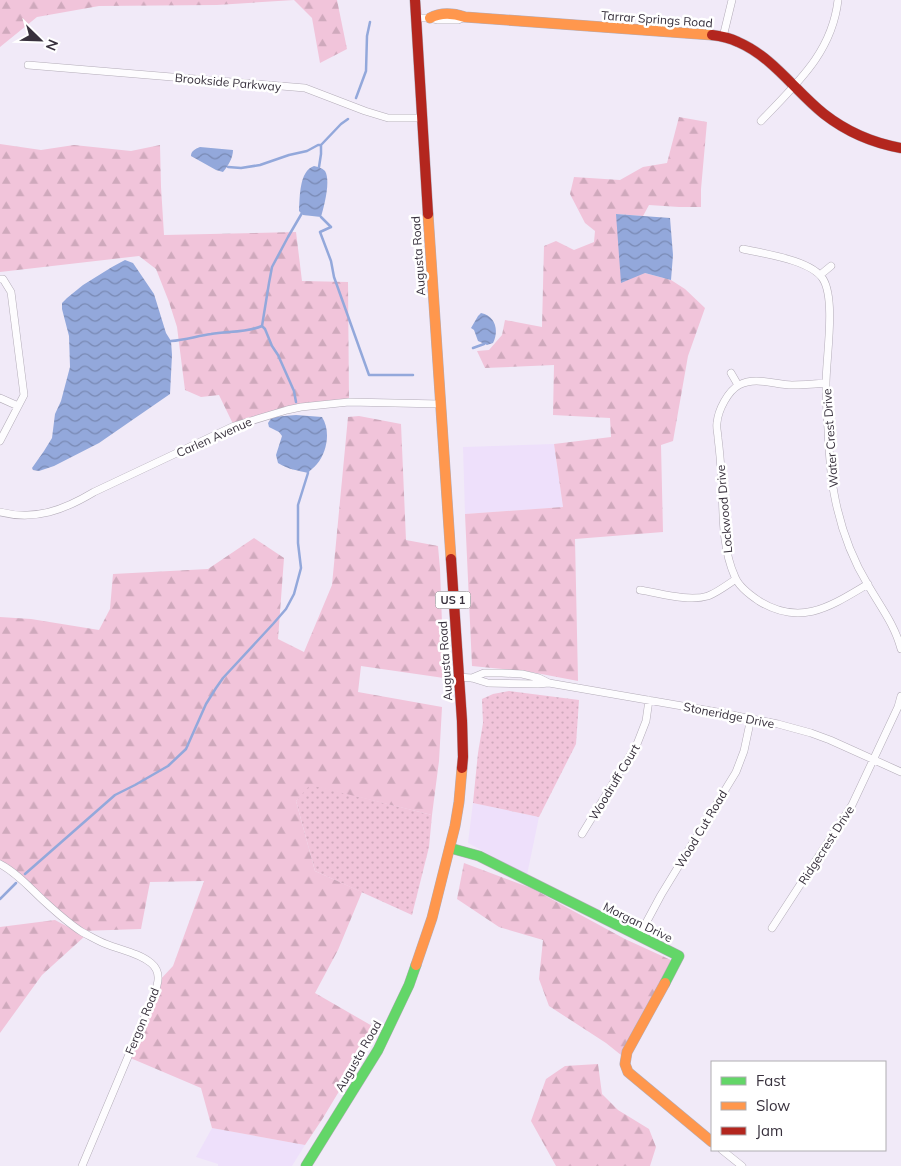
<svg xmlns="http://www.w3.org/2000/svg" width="901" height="1166" font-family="Mulish,sans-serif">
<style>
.built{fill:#eee0fb}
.grass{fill:url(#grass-dots)}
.forest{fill:url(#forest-firs)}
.water{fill:url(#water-waves)}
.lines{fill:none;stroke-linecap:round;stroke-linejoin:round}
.stream{stroke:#93a8db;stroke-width:2.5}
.street-casing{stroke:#b3acb8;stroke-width:8}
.fast-casing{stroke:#b3acb8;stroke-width:11}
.slow-casing{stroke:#b3acb8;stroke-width:11}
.jam-casing{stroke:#b3acb8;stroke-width:11}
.street{stroke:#fdfcfe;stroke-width:7}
.fast{stroke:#63d668;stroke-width:10}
.slow{stroke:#ff974d;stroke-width:10}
.jam{stroke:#b3261e;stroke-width:10}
.labels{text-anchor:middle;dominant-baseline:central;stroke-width:5;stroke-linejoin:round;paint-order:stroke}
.shield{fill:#fff;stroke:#746f77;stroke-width:1}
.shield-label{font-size:11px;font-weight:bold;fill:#38313d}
.street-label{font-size:12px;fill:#38313d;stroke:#fff}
</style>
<defs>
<pattern id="grass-dots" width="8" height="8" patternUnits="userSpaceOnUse" patternTransform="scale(1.25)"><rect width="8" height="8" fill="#f1c4da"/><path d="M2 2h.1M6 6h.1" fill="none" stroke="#cfa9bc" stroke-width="1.8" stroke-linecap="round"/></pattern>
<pattern id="forest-firs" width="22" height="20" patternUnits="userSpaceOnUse" patternTransform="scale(1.25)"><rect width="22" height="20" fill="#f1c4da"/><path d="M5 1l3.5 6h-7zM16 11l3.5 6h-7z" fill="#cfa9bc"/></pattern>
<pattern id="water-waves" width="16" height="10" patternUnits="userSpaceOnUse" patternTransform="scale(1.25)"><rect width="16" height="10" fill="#93a8db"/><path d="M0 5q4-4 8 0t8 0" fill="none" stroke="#7989b3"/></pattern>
</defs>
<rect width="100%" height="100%" fill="#f1eaf8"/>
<!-- built -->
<path class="built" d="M554 444 563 507 465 514 463 447Z
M473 803 539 817 527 875 468 843Z
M212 1128 305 1145 292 1166H218V1164L196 1157Z"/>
<!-- grass -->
<path class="grass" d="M509 691 579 700 576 744 539 817 473 803 478 753 483 723 482 699 493 694Z
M309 784 432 815 429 847 412 915 315 871 296 801Z"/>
<!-- forest -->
<path class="forest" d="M0 0H337L347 49 320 63 312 18 294 0 217 5 99 6 37 17 0 47Z
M679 117 707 122 701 189V207H679L649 205 643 216 616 214 645 273 671 280 685 289 705 308 688 356 673 441 661 445 663 532 575 539 578 681 531 672 472 666 465 514 563 507 554 444 611 437 610 418 553 415 554 365 485 368 477 351 489 350 502 335 505 320 542 327 544 246 556 241 574 250 594 242 595 231 585 223 570 194 574 177 620 180 643 167 667 163Z
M0 144 41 150 74 145 131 151 160 145 161 187 164 235 296 232 302 281 348 282 349 402 301 407 234 426 219 395 201 397 185 390 177 327 169 302 156 269 139 256 0 272Z
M359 416 401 424 406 540 438 546 440 569 444 678 361 666 358 692 442 707 439 761 432 815 310 785 296 801 315 871 362 892 338 950 315 993 374 1027 368 1043 323 1118 305 1145 212 1128 201 1088 128 1057 158 982 173 966 204 881 150 882 141 929 81 931 0 864V617L31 619 99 630 110 609 113 574 208 569 254 538 284 558 278 639 304 652 332 585 348 417Z
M464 863 531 888 625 939 673 961 621 1055 606 1043 549 1006 539 979 543 940 499 927 457 899Z
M55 920 85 936 42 975 0 1033V927Z
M598 1064 602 1094 618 1110 649 1129 656 1147 650 1166H556L531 1121 546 1079 565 1066Z"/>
<!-- water -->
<path class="water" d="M200 147 233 150C233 158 228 166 223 172L216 170 191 156C191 151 195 149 200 147Z
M314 166C318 167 322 168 325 171 331 181 324 206 321 217L303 215 299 211C300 197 299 171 314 166Z
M616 214 670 218 673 255 671 280 645 273 621 283Z
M125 260 133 263 154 294 166 333 171 341 172 355 170 394 99 443 54 466 39 471 33 470 32 468 44 451 52 438 55 414 61 401 70 367 69 336 62 309V303L67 298 83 285 112 267Z
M481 313C496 316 499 331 493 343L487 345 478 341 474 330 471 328 478 316Z
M296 415 322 417C331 431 327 452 317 464 314 468 311 469 308 473 297 470 289 470 278 463L276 455 282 436 279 432 269 427 268 423 272 417Z"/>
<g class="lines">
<!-- stream -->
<path class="stream" d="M356 98 366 71 367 36 370 22
M228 167 241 168 260 165 289 155 307 151 318 145H321L341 124 348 119
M319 167 321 154V145
M321 217 331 227 320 232 331 261 334 277 369 375H413
M171 341C185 340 197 336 211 334 227 331 246 333 262 326
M473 348 484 344
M296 402 294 391 278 355 272 346 265 329 262 326 269 283 272 267 288 237 302 213
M25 874 115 795 135 785 168 766 186 749 206 704 216 688 223 678 273 624 286 609 294 594 301 568 298 543V505L308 473
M0 899 16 883"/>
<!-- street casing -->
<g class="street-casing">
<path id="street" d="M417 18H430L438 20H458L465 17
M723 37 732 0
M28 65 305 88 365 111 388 118H422
M761 121C796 84 832 53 838 0
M743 249C765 254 811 260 823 279 836 300 826 358 826 384 826 399 827 414 828 429 829 451 830 472 834 493 840 526 851 557 868 585 880 606 895 625 901 649
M820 275 831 266
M0 279H3L11 292 24 395 0 441
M731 373 738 385
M826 383C815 384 803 385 792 385 775 385 756 376 739 385 728 391 718 410 717 423 716 428 718 433 718 438 720 453 721 468 722 483 723 514 722 548 735 577 739 587 750 595 759 601 801 627 831 606 868 584
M0 398 18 406
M0 512C35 521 64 510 94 492L234 426 287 410 301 407 349 402 440 404
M640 590C660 593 688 602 708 596 718 592 727 585 736 579
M458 677 472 678 488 683 538 684 549 683 539 678 522 674 502 673H484L472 678
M549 683 717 712 778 724 811 733 830 740 901 772
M582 834 637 744 646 721 649 700
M0 864C17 873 30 888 44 901 56 912 68 923 82 932 90 936 98 941 106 944 121 950 139 953 151 963 162 972 158 984 154 995L82 1166
M772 928 852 805 898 707 901 696
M639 936 661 895 736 772 744 751 751 718
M722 1150 742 1166"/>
</g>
<!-- fast casing -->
<g class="fast-casing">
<path id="fast" d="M450 848 479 856 679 956 665 983
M306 1166 378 1050 409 985 416 965"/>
</g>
<!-- slow casing -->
<g class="slow-casing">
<path id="slow" d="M430 18C441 12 453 13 465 17L712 35
M428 214 451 559
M416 965 432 918 455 826 459 802 462 768
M665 983 627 1052 625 1064 628 1072 712 1142"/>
</g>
<!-- jam casing -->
<g class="jam-casing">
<path id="jam" d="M415 0 428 214
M712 35C721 36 730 38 738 42 773 57 795 91 824 114 847 132 873 143 901 148
M451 559 462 721 463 757 462 768"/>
</g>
<!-- street -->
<use href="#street" class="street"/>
<!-- fast -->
<use href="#fast" class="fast"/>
<!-- slow -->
<use href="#slow" class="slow"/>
<!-- jam -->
<use href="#jam" class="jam"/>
</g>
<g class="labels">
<!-- shield labels -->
<rect class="shield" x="435.5" y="591.5" width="35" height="17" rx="4"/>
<g class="shield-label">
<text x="453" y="600">US 1</text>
</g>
<!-- street labels -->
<g class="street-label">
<text transform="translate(657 19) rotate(4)">Tarrar Springs Road</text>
<text transform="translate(228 82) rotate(5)">Brookside Parkway</text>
<text transform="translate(418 256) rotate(-94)">Augusta Road</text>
<text transform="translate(214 437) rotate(-24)">Carlen Avenue</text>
<text transform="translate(830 438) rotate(-94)">Water Crest Drive</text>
<text transform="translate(724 509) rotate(-95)">Lockwood Drive</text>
<text transform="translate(445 661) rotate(-94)">Augusta Road</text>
<text transform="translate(729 715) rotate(11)">Stoneridge Drive</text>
<text transform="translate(614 782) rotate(-59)">Woodruff Court</text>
<text transform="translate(701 829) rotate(-59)">Wood Cut Road</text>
<text transform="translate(826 845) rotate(-57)">Ridgecrest Drive</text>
<text transform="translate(638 922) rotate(26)">Morgan Drive</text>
<text transform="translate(142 1021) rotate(-68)">Fergon Road</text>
<text transform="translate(358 1056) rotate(-60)">Augusta Road</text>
</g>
</g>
<!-- legend -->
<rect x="711" y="1061" width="175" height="90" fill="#ffffff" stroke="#afadb1"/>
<rect x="721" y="1077" width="25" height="8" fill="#63d668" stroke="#afadb1"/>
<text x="756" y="1086" font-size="15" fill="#38313d">Fast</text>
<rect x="721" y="1102" width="25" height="8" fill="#ff974d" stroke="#afadb1"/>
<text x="756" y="1111" font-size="15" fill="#38313d">Slow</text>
<rect x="721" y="1127" width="25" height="8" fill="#b3261e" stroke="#afadb1"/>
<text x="756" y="1136" font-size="15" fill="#38313d">Jam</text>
<!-- north arrow -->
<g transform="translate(40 40) rotate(113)" stroke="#ffffff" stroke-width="4" paint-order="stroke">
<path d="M0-4L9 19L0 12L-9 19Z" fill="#38313d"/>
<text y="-8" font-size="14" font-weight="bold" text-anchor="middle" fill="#38313d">N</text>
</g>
</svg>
